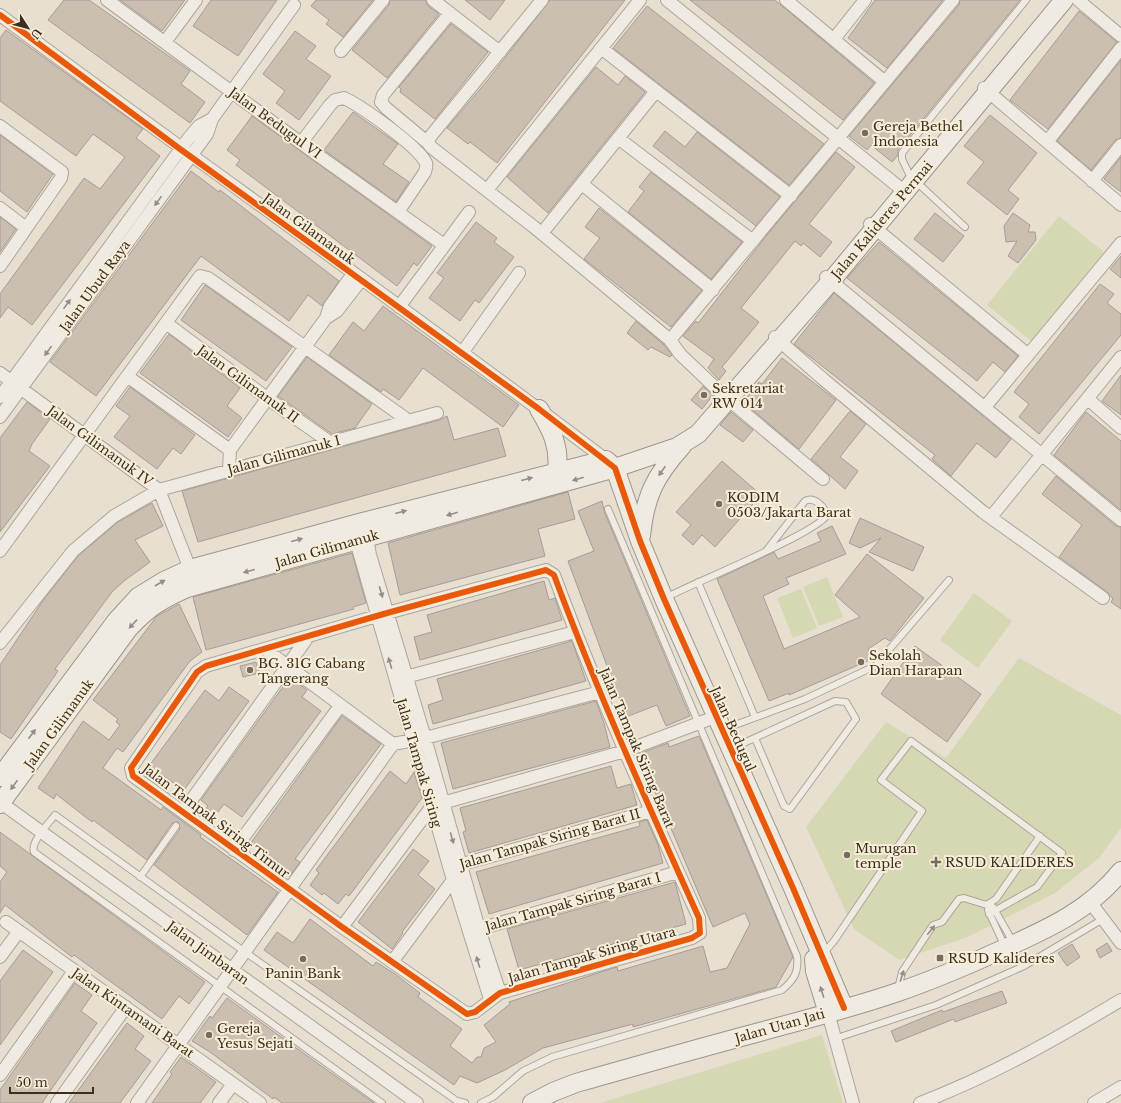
<svg xmlns="http://www.w3.org/2000/svg" width="1121" height="1103" font-family="'Libre Baskerville',serif">
<style>
.green{fill:#d6d7b3}
.building{fill:#cbbfb2;stroke:#a89c90}
.lines{fill:none;stroke-linecap:round;stroke-linejoin:round}
.lane-casing{stroke:#ada599;stroke-width:8}
.street-casing{stroke:#ada599;stroke-width:14}
.secondary-casing{stroke:#9c958a;stroke-width:20}
.lane{stroke:#efebe3;stroke-width:6}
.street{stroke:#efebe3;stroke-width:12}
.secondary{stroke:#efebe3;stroke-width:18}
.cycleway-casing{stroke:#f7eed8;stroke-width:8}
.cycleway{stroke:#e8590c;stroke-width:6}
.oneway{fill:#968c82}
.poi-dot{fill:#786c5e;stroke:#f7eed8;stroke-width:1.5}
.labels{text-anchor:middle;dominant-baseline:central;stroke-width:4;stroke-linejoin:round;paint-order:stroke}
.street-label{font-size:13px;fill:#3d2e20;stroke:#f7eed8}
.poi-label{font-size:13px;fill:#3d2e20;stroke:#f7eed8;text-anchor:start}
</style>
<rect width="100%" height="100%" fill="#e7e0d1"/>
<!-- green -->
<path class="green" d="M1059 216 1104 252 1031 341 987 305Z
M827 577 843 617 819 626 803 587Z
M801 589 817 628 793 638 777 598Z
M974 593 1012 621 978 668 940 640Z
M1019 658 1121 715V828L1099 858 1055 893 968 937 899 960 854 929 806 827 886 722 946 758Z
M822 1035 843 1103H600Z"/>
<!-- building -->
<path class="building" d="M64 0H89L190 71 181 84 205 102 190 123 48 20Z
M120 0H185L162 31Z
M211 0H277L238 56 193 26Z
M316 0H373L343 37 326 24 329 20 311 6Z
M390 0H425L428 6 439 14 387 78 352 50 389 5Z
M465 0H505L490 20Z
M550 0H625L497 163 470 142 468 144 447 128 487 81Z
M690 0H775L874 83 843 120Z
M875 0H943L887 68 848 38Z
M960 0H1020L898 150V155L892 162 871 145 867 150 849 136 959 5Z
M647 6 824 144 789 185 613 48Z
M1079 11 1117 42 1048 129 1010 100Z
M451 24 488 52 435 119 400 92 401 89 399 87Z
M6 30 143 129 136 138 160 156 32 325 8 307 0 318V294L84 178 100 189 125 157 93 134 76 156 0 101V38Z
M295 31 316 46 306 59 331 76 299 120 276 103 285 91 263 74Z
M1121 60V138L1115 140 1091 170 1057 141Z
M596 67 618 85 625 76 645 92 548 213 507 177Z
M353 112 398 144 383 164 409 182 396 202 324 150Z
M990 115 1037 153 1008 190 1019 199 1007 215 967 183 984 162 964 146Z
M252 116 432 246 417 266 414 263 397 286 236 165 240 160 227 150Z
M665 131 685 147 697 132 780 197 756 226 653 146Z
M0 135 53 174 27 212 0 191Z
M836 152 855 167 809 224 832 242 820 257 803 243 801 246 795 241 741 308 759 322 722 367 726 371 719 380 708 368 714 359 683 336 696 321 698 323 703 317 767 235Z
M1121 157V192L1104 179Z
M191 171 219 192 220 190 339 281 322 306 308 295 289 321 201 256 96 396 50 362Z
M651 172 742 242 711 279 628 212 644 191 639 187Z
M599 208 702 290 671 327 584 259 600 238 585 227Z
M935 213 964 236 943 262 914 239Z
M1013 213 1030 225 1028 232H1035L1036 240 1018 263 1008 256 1017 241 1006 242 1004 226Z
M0 217 16 229 0 252Z
M476 222 497 238 494 242 514 257 479 303 475 300 460 321 429 298 444 278 437 273Z
M879 242 1018 356 1005 372 993 362 977 381 847 278Z
M1121 256V278L1110 269Z
M1100 284 1114 294 1107 303 1121 314V335L1039 434 1019 417 1029 404 1014 392Z
M205 285 292 347 266 381 181 320Z
M834 293 1011 439 996 458 977 443 951 476 932 459 935 455 794 344Z
M383 306 519 405 503 427 423 368 399 400 383 389 381 392 329 355 353 322 364 331Z
M636 321 664 345 672 355 670 357 651 347 648 350 627 333Z
M169 334 240 388 227 406 242 418 228 437 140 373Z
M307 357 372 404 355 428 332 434 278 396Z
M782 358 836 400 799 449 743 402 759 382 762 384Z
M1121 375V415L1102 401Z
M703 386 713 395 702 409 691 400Z
M130 387 195 435 181 454 173 448 157 469 114 437 130 416 116 406Z
M27 402 50 419 32 444 29 451 50 466 0 532V438Z
M850 411 866 424 840 457 858 471 845 489 811 459Z
M731 412 753 430 743 442 720 425Z
M1086 412 1121 441V510L1054 455Z
M447 416 454 440 498 428 506 456 198 542 182 491 439 420Z
M722 461 761 495 715 547 702 535 693 545 682 535 691 525 676 512Z
M1056 476 1116 526 1121 527V609L1111 602 1113 599 1107 592 1059 557 1082 525 1042 494Z
M568 492 575 519 538 529 545 556 400 595 388 543Z
M602 501 604 511 690 716 666 726 657 705 626 717 568 561 594 551 578 511Z
M152 503 163 526 135 540 150 562 124 581 112 592 55 669 58 671 11 739 0 732V665L44 599 78 556 118 522Z
M860 518 924 547 913 571 869 552 881 538 860 548 849 543Z
M832 526 846 554 786 578 789 584 763 596 784 649 860 617 835 595 867 554 924 598 890 641 885 638 868 649 872 659 789 695V693L769 701 717 579 774 552 778 559 821 541 817 533Z
M352 553 366 603 353 607 354 609 206 650 193 597Z
M544 581 549 600 555 598 562 620 420 660 414 637 432 632 427 615Z
M179 604 202 652 190 661 123 752 117 748 103 768 161 810 163 807 201 835 200 837 278 892 247 935 154 865 180 829 178 822 172 823 147 860 93 820 92 822 56 794 54 799 38 788 83 721 109 740 120 725 116 722 118 719 93 700 157 616Z
M572 641 586 681 433 724 428 705 443 700 437 679Z
M915 646 981 694 947 742 881 694Z
M256 662 259 673 243 677 240 666Z
M290 677 307 690 302 697 321 711 242 817 224 804 218 812 215 811 213 813 206 808 208 806 201 800Z
M229 687 249 701 184 790 149 766 205 690 219 701Z
M596 701 604 723 610 747 453 789 441 743Z
M342 716 381 744 295 859 300 862 290 876 250 844Z
M699 736 793 957 776 987 633 1027V1024L543 1048 505 1070 477 1083 460 1076 454 1085 264 950 277 932 293 943 310 919 373 966 376 962 395 974 420 993 418 997 462 1029 450 1046 472 1063 477 1057H481L484 1048 496 1042 484 1025 510 1004 509 1002 601 972 617 967 618 971 703 946 710 972 727 968 750 924 745 913 713 927 667 819 663 820 660 812 663 811 639 754 668 743 669 747Z
M611 766 617 788 631 784 637 805 469 853 463 832 466 831 460 808Z
M390 771 406 784 414 772 422 798 349 896 346 894 338 904 324 893 322 895 310 885 319 873 316 870Z
M647 820 658 845 663 863 489 914 476 872 640 826 639 822Z
M0 832 205 982 189 1004 179 996 162 1019 74 955 72 957 5 905 0 913V882L7 872 0 866Z
M413 849 429 861 418 875 435 889 402 932 403 933 392 949 358 922Z
M675 882 686 924 519 970 507 929Z
M1107 943 1112 951 1100 958 1096 950Z
M1072 944 1080 957 1067 966 1058 953Z
M23 950 53 972 0 1045V981Z
M75 983 92 995 81 1011 97 1023 42 1103H0V1090Z
M1002 991 1007 1003 955 1022 954 1019 896 1042 891 1031 942 1010 943 1012Z
M227 998 327 1070 374 1103H282L274 1097 273 1099 210 1052 192 1041 210 1016 212 1018Z
M127 1023 144 1036 135 1049 151 1061 120 1103H69Z
M181 1057 216 1082 200 1103H152L172 1074 170 1072Z"/>
<g class="lines">
<!-- lane casing -->
<g class="lane-casing">
<path id="lane" d="M965 227 910 176 902 159V153L1026 0
M698 582 755 717
M665 598C691 584 817 533 827 515 824 506 814 496 805 501L766 551
M724 729 805 699 875 666 949 580
M733 748 835 701 846 702 856 719 790 809 784 806 755 738
M140 877 176 826
M988 904 996 899 1040 836
M988 910 1005 947
M823 954 834 941 922 811 881 780 911 741 1062 853 1037 887 989 914
M898 989 902 972 933 925 942 922 959 899 964 898 993 907 1013 942
M834 1039 936 1005 1024 966 1103 919
M382 1103 34 852C30 842 49 823 55 815L245 952 457 1101 465 1103
M481 1103 493 1097 523 1071 552 1057 782 990C794 980 799 972 797 956L608 509"/>
</g>
<!-- street casing -->
<g class="street-casing">
<path id="street" d="M107 0 301 143 444 245
M433 0 500 52
M667 0 900 188
M786 0 885 82
M1078 0 1121 36
M450 13 383 95 381 102 386 108 428 143 431 147 534 227 670 340 680 354 723 395 823 479
M0 15C201 164 406 308 606 460
M834 39 865 0
M165 42 196 0
M601 48 791 196
M341 51 383 0
M984 88 1121 205
M0 126 62 172 61 178 0 266
M618 138 753 241
M1047 142 1121 48
M301 143 330 105 335 100 344 98C361 106 418 146 426 163 427 166 426 168 425 172L398 212
M428 143 430 137 542 0
M1092 181 1121 145
M582 184 713 290
M487 190 640 0
M0 208 26 228
M870 224 1027 354
M542 233 656 91
M826 277 1121 520
M399 307 469 212
M326 318 337 311 361 280
M166 323 267 398 331 443
M775 337 823 379 983 512 1103 598
M670 340 953 0
M462 353 519 273
M0 373 159 490 190 569
M127 376 230 450
M0 397 188 139 199 126 212 119
M1088 399 1121 428
M985 407 1121 243
M0 417 207 134 212 119 294 5
M229 469 230 450 326 318 330 306 353 274
M991 517 1121 357
M366 532 370 555 425 738 479 929 500 993
M354 534 453 880 490 999
M0 551 200 276 208 278 409 421
M546 570 554 575C597 691 648 805 699 918L700 933 692 938 500 993 475 1012 467 1014 342 927 133 776 131 768 197 672 206 666 387 613Z
M0 643 73 551 114 516 159 490 437 413
M265 649 393 744
M398 679 575 632
M0 802 417 1103
M183 812 308 637
M234 850 340 706
M452 867 651 811
M1091 903 1121 943
M6 922 260 1103
M342 927 432 806 625 751 715 717
M472 931 678 872
M0 957 19 931
M392 962 453 880
M828 1013 853 1103
M0 1075 74 971
M57 1103 126 1007
M137 1103 393 744 425 738 600 692
M219 1103 233 1084
M920 1103C991 1076 1056 1039 1121 1000
M1094 1103 1121 1087"/>
</g>
<!-- secondary casing -->
<g class="secondary-casing">
<path id="secondary" d="M539 409C551 429 560 446 557 470
M606 460 615 468 640 541 664 599 793 888 844 1008
M641 536C645 496 655 476 682 446
M0 777 117 620 138 597 164 581 190 569 363 522 597 462
M0 804 129 628C149 607 160 600 187 588L615 468 677 447 698 434 831 281 1064 0
M814 959 815 971 828 1013
M532 1103 553 1092 576 1083C636 1066 696 1049 756 1033 803 1020 852 1008 898 992 933 980 968 965 1001 950 1047 929 1089 911 1121 871"/>
</g>
<!-- lane -->
<use href="#lane" class="lane"/>
<!-- street -->
<use href="#street" class="street"/>
<!-- secondary -->
<use href="#secondary" class="secondary"/>
<!-- cycleway casing -->
<g class="cycleway-casing">
<path id="cycleway" d="M0 15 180 149 539 409 615 468 640 541 664 599 793 888 844 1008
M546 570 554 575C597 691 648 805 699 918L700 933 692 938 500 993 475 1012 467 1014 342 927 133 776 131 768 197 672 206 666 387 613Z"/>
</g>
<!-- cycleway -->
<use href="#cycleway" class="cycleway"/>
</g>
<!-- one-way arrows -->
<defs><path id="oneway-solid" d="M-6-.8H1V-3.2L6.5 0L1 3.2V.8H-6Z"/></defs>
<g class="oneway">
<use href="#oneway-solid" transform="translate(158 201) rotate(126)"/>
<use href="#oneway-solid" transform="translate(67 304) rotate(-54)"/>
<use href="#oneway-solid" transform="translate(48 351) rotate(126)"/>
<use href="#oneway-solid" transform="translate(662 471) rotate(125)"/>
<use href="#oneway-solid" transform="translate(527 479) rotate(-15)"/>
<use href="#oneway-solid" transform="translate(578 479) rotate(164)"/>
<use href="#oneway-solid" transform="translate(401 512) rotate(-15)"/>
<use href="#oneway-solid" transform="translate(452 514) rotate(164)"/>
<use href="#oneway-solid" transform="translate(297 540) rotate(-15)"/>
<use href="#oneway-solid" transform="translate(249 571) rotate(165)"/>
<use href="#oneway-solid" transform="translate(160 583) rotate(-30)"/>
<use href="#oneway-solid" transform="translate(381 592) rotate(74)"/>
<use href="#oneway-solid" transform="translate(133 624) rotate(133)"/>
<use href="#oneway-solid" transform="translate(390 663) rotate(-106)"/>
<use href="#oneway-solid" transform="translate(32 734) rotate(-53)"/>
<use href="#oneway-solid" transform="translate(14 785) rotate(126)"/>
<use href="#oneway-solid" transform="translate(452 838) rotate(74)"/>
<use href="#oneway-solid" transform="translate(931 930) rotate(-51)"/>
<use href="#oneway-solid" transform="translate(478 962) rotate(-107)"/>
<use href="#oneway-solid" transform="translate(902 976) rotate(-72)"/>
<use href="#oneway-solid" transform="translate(822 992) rotate(-107)"/>
</g>
<!-- markers -->
<g class="poi-dot">
<circle cx="865" cy="133" r="4"/>
<circle cx="704" cy="395" r="4"/>
<circle cx="719" cy="504" r="4"/>
<circle cx="861" cy="662" r="4"/>
<circle cx="250" cy="670" r="4"/>
<circle cx="847" cy="855" r="4"/>
<path d="M934 856h4v4h4v4h-4v4h-4v-4h-4v-4h4z"/>
<rect x="936" y="954" width="8" height="8" rx="2"/>
<circle cx="303" cy="959" r="4"/>
<circle cx="209" cy="1035" r="4"/>
</g>
<g class="labels">
<!-- street labels -->
<g class="street-label">
<text transform="translate(275 123) rotate(36)">Jalan Bedugul VI</text>
<text transform="translate(882 220) rotate(-50)">Jalan Kalideres Permai</text>
<text transform="translate(309 229) rotate(36)">Jalan Gilamanuk</text>
<text transform="translate(95 286) rotate(-54)">Jalan Ubud Raya</text>
<text transform="translate(248 384) rotate(36)">Jalan Gilimanuk II</text>
<text transform="translate(100 446) rotate(36)">Jalan Gilimanuk IV</text>
<text transform="translate(284 455) rotate(-15)">Jalan Gilimanuk I</text>
<text transform="translate(327 549) rotate(-16)">Jalan Gilimanuk</text>
<text transform="translate(59 724) rotate(-54)">Jalan Gilimanuk</text>
<text transform="translate(733 729) rotate(66)">Jalan Bedugul</text>
<text transform="translate(637 748) rotate(67)">Jalan Tampak Siring Barat</text>
<text transform="translate(419 763) rotate(74)">Jalan Tampak Siring</text>
<text transform="translate(216 821) rotate(37)">Jalan Tampak Siring Timur</text>
<text transform="translate(550 839) rotate(-16)">Jalan Tampak Siring Barat II</text>
<text transform="translate(573 902) rotate(-16)">Jalan Tampak Siring Barat I</text>
<text transform="translate(208 953) rotate(36)">Jalan Jimbaran</text>
<text transform="translate(592 955) rotate(-16)">Jalan Tampak Siring Utara</text>
<text transform="translate(133 1013) rotate(35)">Jalan Kintamani Barat</text>
<text transform="translate(780 1026) rotate(-16)">Jalan Utan Jati</text>
</g>
<!-- poi labels -->
<g class="poi-label">
<text x="873" y="126">Gereja Bethel<tspan x="873" dy="15">Indonesia</tspan></text>
<text x="712" y="388">Sekretariat<tspan x="712" dy="15">RW 014</tspan></text>
<text x="727" y="497">KODIM<tspan x="727" dy="15">0503/Jakarta Barat</tspan></text>
<text x="869" y="655">Sekolah<tspan x="869" dy="15">Dian Harapan</tspan></text>
<text x="258" y="663">BG. 31G Cabang<tspan x="258" dy="15">Tangerang</tspan></text>
<text x="855" y="848">Murugan<tspan x="855" dy="15">temple</tspan></text>
<text x="945" y="862">RSUD KALIDERES</text>
<text x="948" y="958">RSUD Kalideres</text>
<text x="303" y="973" text-anchor="middle">Panin Bank</text>
<text x="217" y="1028">Gereja<tspan x="217" dy="15">Yesus Sejati</tspan></text>
</g>
</g>
<!-- north arrow -->
<g transform="translate(28 28) rotate(126)" stroke="#f7eed8" stroke-width="3" paint-order="stroke">
<path d="M0-3L7 15L0 10L-7 15Z" fill="#3d2e20"/>
<text y="-6" font-size="11" font-weight="bold" text-anchor="middle" fill="#3d2e20">U</text>
</g>
<!-- scale -->
<path d="M10 1087v6h83v-6" fill="none" stroke="#3d2e20" stroke-width="2"/>
<text x="16" y="1087" font-size="12" fill="#3d2e20" stroke="#f7eed8" stroke-width="3" paint-order="stroke">50 m</text>
</svg>
